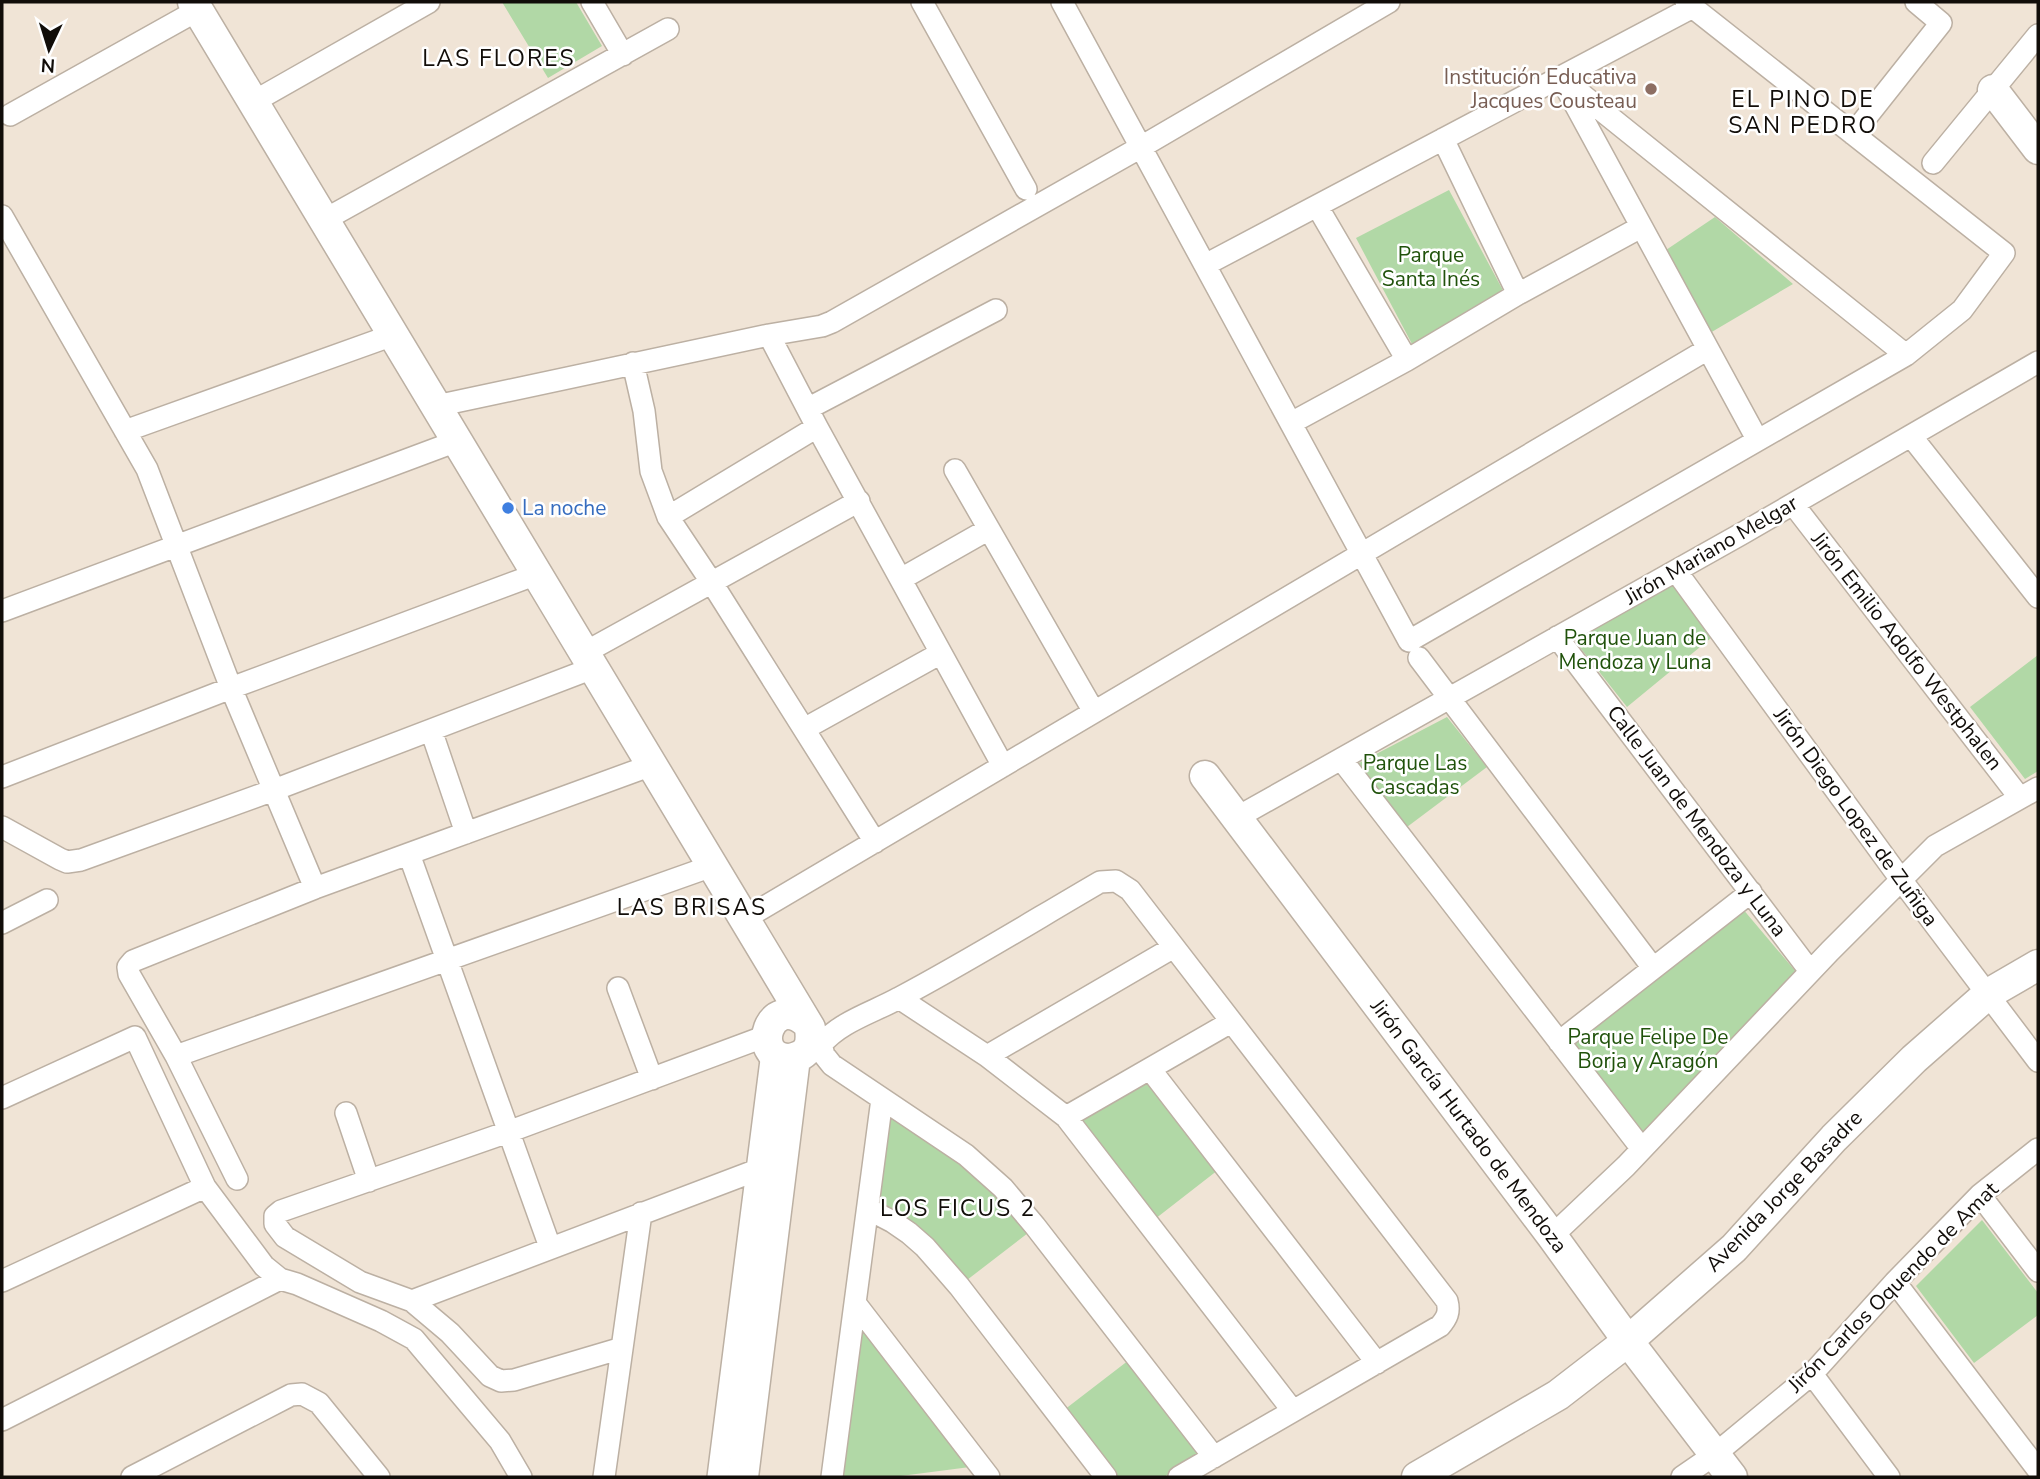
<svg xmlns="http://www.w3.org/2000/svg" width="2040" height="1479" font-family="'Nunito Sans',sans-serif">
<style>
.green{fill:#b1d8a6}
.lines{fill:none;stroke-linecap:round;stroke-linejoin:round}
.street-casing{stroke:#bcb0a3;stroke-width:24}
.secondary-casing{stroke:#bcb0a3;stroke-width:33}
.street{stroke:#fff;stroke-width:21}
.secondary{stroke:#fff;stroke-width:30}
.education-dot{fill:#8d6e63;stroke:#fff;stroke-width:2.5}
.shop-dot{fill:#3f7fe0;stroke:#fff;stroke-width:2.5}
.labels{text-anchor:middle;dominant-baseline:central;stroke-width:5;stroke-linejoin:round;paint-order:stroke}
.education-label{font-size:21px;fill:#785e54;stroke:#fff;text-anchor:end}
.park-label{font-size:21px;fill:#20520b;stroke:#fff}
.shop-label{font-size:21px;fill:#366cbe;stroke:#fff;text-anchor:start}
.street-label{font-size:21px;fill:#110d09;stroke:#fff}
.neighbourhood-label{font-size:23px;letter-spacing:2px;fill:#110d09;stroke:#fff}
</style>
<rect width="100%" height="100%" fill="#f0e4d6"/>
<!-- green -->
<path class="green" d="M502 2H576L602 46 548 78Z
M1449 190 1506 296 1412 344 1356 238Z
M1715 217 1793 284 1710 333 1666 250Z
M1674 583 1711 638 1627 707 1574 640Z
M2038 655V771L2025 779 1970 707Z
M1447 717 1487 767 1407 827 1357 764Z
M1742 908 1797 973 1641 1135 1572 1040Z
M1148 1078 1218 1170 1155 1219 1079 1119Z
M889 1113 958 1159 995 1195 1028 1233 967 1280 875 1205Z
M1982 1220 2038 1293V1315L1974 1363 1916 1286Z
M862 1329 970 1467 893 1477H843Z
M1129 1360 1202 1454 1164 1477H1117L1064 1410Z"/>
<g class="lines">
<!-- street casing -->
<g class="street-casing">
<path id="street" d="M592 2 623 55
M922 2 1026 189
M1062 2 1409 641 1906 355 1962 310 2004 253 1686 2
M1560 77 1906 355
M1564 84 1757 439
M253 102 429 2
M10 115 198 10
M1853 134 1941 23 1916 2
M1443 139 1518 294
M1933 163 2038 35
M1317 206 1407 360
M2 216 147 469 231 688 315 888
M324 220 668 29
M1205 265 1693 7
M769 335 817 427 1003 766
M633 363 644 411 651 471 668 517 712 583 875 842
M436 406 769 335 822 326 832 322 1141 147 1389 2
M809 408 996 310
M1291 423 1407 360 1518 294 1641 227
M125 431 393 335
M1911 436 2038 597
M955 470 1094 712
M1793 504 2020 798
M668 517 817 427
M1676 571 1902 881 2038 1061
M901 579 989 529
M2 611 457 441
M1557 637 1810 971
M584 653 859 501
M1419 658 1653 968
M804 729 941 653
M431 730 466 833
M1341 759 1642 1149
M652 765 315 888 133 961 128 967 129 974 176 1056 712 866
M2 777 231 688 537 574
M1236 818 1743 533 2038 362
M2 827 60 859 67 862 81 860 274 790 593 668
M409 854 550 1247
M744 919 1708 349
M2 923 47 900
M618 988 652 1079
M899 998 987 1056 1066 1117 1293 1411
M1559 1042 1751 892
M821 1045C839 1022 874 1012 899 998 967 962 1033 921 1100 882L1116 881 1130 890 1447 1301C1450 1312 1447 1318 1440 1326L1179 1477
M821 1045 824 1055 832 1065 966 1155 1003 1188 1035 1226 1214 1457
M176 1056 237 1179
M987 1056 1174 947
M1150 1069 1377 1363
M2 1098 135 1037 205 1187 264 1266 280 1279
M346 1113 369 1181
M1066 1117 1231 1022
M1980 1195 2038 1271
M868 1209 893 1222 909 1233 925 1247 959 1286 1106 1477
M1552 1236 1626 1166 1830 951 1935 846 2038 788
M2 1281 205 1187
M1895 1282 2038 1470
M412 1301 757 1170
M855 1303 989 1477
M622 1348 514 1380 501 1381 490 1376 450 1333 412 1301 360 1282 285 1237 275 1224V1216L281 1211 508 1132 766 1036
M1812 1374 1889 1477
M2 1420 280 1279 297 1284 381 1321 414 1339 500 1441 521 1477
M132 1477 291 1395 302 1394 319 1403 379 1477
M604 1477 641 1213
M718 1477 772 1052
M832 1477 882 1099
M1682 1477 1714 1455 1812 1374 1895 1282 1980 1195 2038 1149"/>
</g>
<!-- secondary casing -->
<g class="secondary-casing">
<path id="secondary" d="M193 2 810 1028C811 1036 812 1043 807 1050 803 1055 795 1059 788 1059 749 1057 770 992 806 1022
M1993 90 2038 149
M1205 776 1552 1236 1628 1341 1732 1477
M743 1477 795 1058
M1417 1477 1558 1395 1628 1341 1734 1248 1834 1138 1914 1059 1988 994 2038 965"/>
</g>
<!-- street -->
<use href="#street" class="street"/>
<!-- secondary -->
<use href="#secondary" class="secondary"/>
</g>
<!-- markers -->
<circle class="education-dot" cx="1651" cy="89" r="7"/>
<circle class="shop-dot" cx="508" cy="508" r="7"/>
<g class="labels">
<!-- education labels -->
<g class="education-label">
<text x="1637" y="77">Institución Educativa<tspan x="1637" dy="24">Jacques Cousteau</tspan></text>
</g>
<!-- park labels -->
<g class="park-label">
<text x="1431" y="255">Parque<tspan x="1431" dy="24">Santa Inés</tspan></text>
<text x="1635" y="638">Parque Juan de<tspan x="1635" dy="24">Mendoza y Luna</tspan></text>
<text x="1415" y="763">Parque Las<tspan x="1415" dy="24">Cascadas</tspan></text>
<text x="1648" y="1037">Parque Felipe De<tspan x="1648" dy="24">Borja y Aragón</tspan></text>
</g>
<!-- shop labels -->
<g class="shop-label">
<text x="522" y="508">La noche</text>
</g>
<!-- street labels -->
<g class="street-label">
<text transform="translate(1711 550) rotate(-30)">Jirón Mariano Melgar</text>
<text transform="translate(1907 651) rotate(52)">Jirón Emilio Adolfo Westphalen</text>
<text transform="translate(1856 817) rotate(54)">Jirón Diego Lopez de Zuñiga</text>
<text transform="translate(1697 821) rotate(53)">Calle Juan de Mendoza y Luna</text>
<text transform="translate(1469 1126) rotate(53)">Jirón García Hurtado de Mendoza</text>
<text transform="translate(1784 1191) rotate(-46)">Avenida Jorge Basadre</text>
<text transform="translate(1893 1287) rotate(-45)">Jirón Carlos Oquendo de Amat</text>
</g>
<!-- neighbourhood labels -->
<g class="neighbourhood-label">
<text x="499" y="58">LAS FLORES</text>
<text x="1803" y="99">EL PINO DE<tspan x="1803" dy="26">SAN PEDRO</tspan></text>
<text x="692" y="907">LAS BRISAS</text>
<text x="958" y="1208">LOS FICUS 2</text>
</g>
</g>
<!-- border -->
<rect width="2040" height="1479" fill="none" stroke="#110d09" stroke-width="7"/>
<!-- north arrow -->
<g transform="translate(49 49) rotate(184)" stroke="#ffffff" stroke-width="5" paint-order="stroke">
<path d="M0-5L12 26L0 18L-12 26Z" fill="#110d09"/>
<text y="-10" font-size="19" font-weight="bold" text-anchor="middle" fill="#110d09">N</text>
</g>
</svg>
